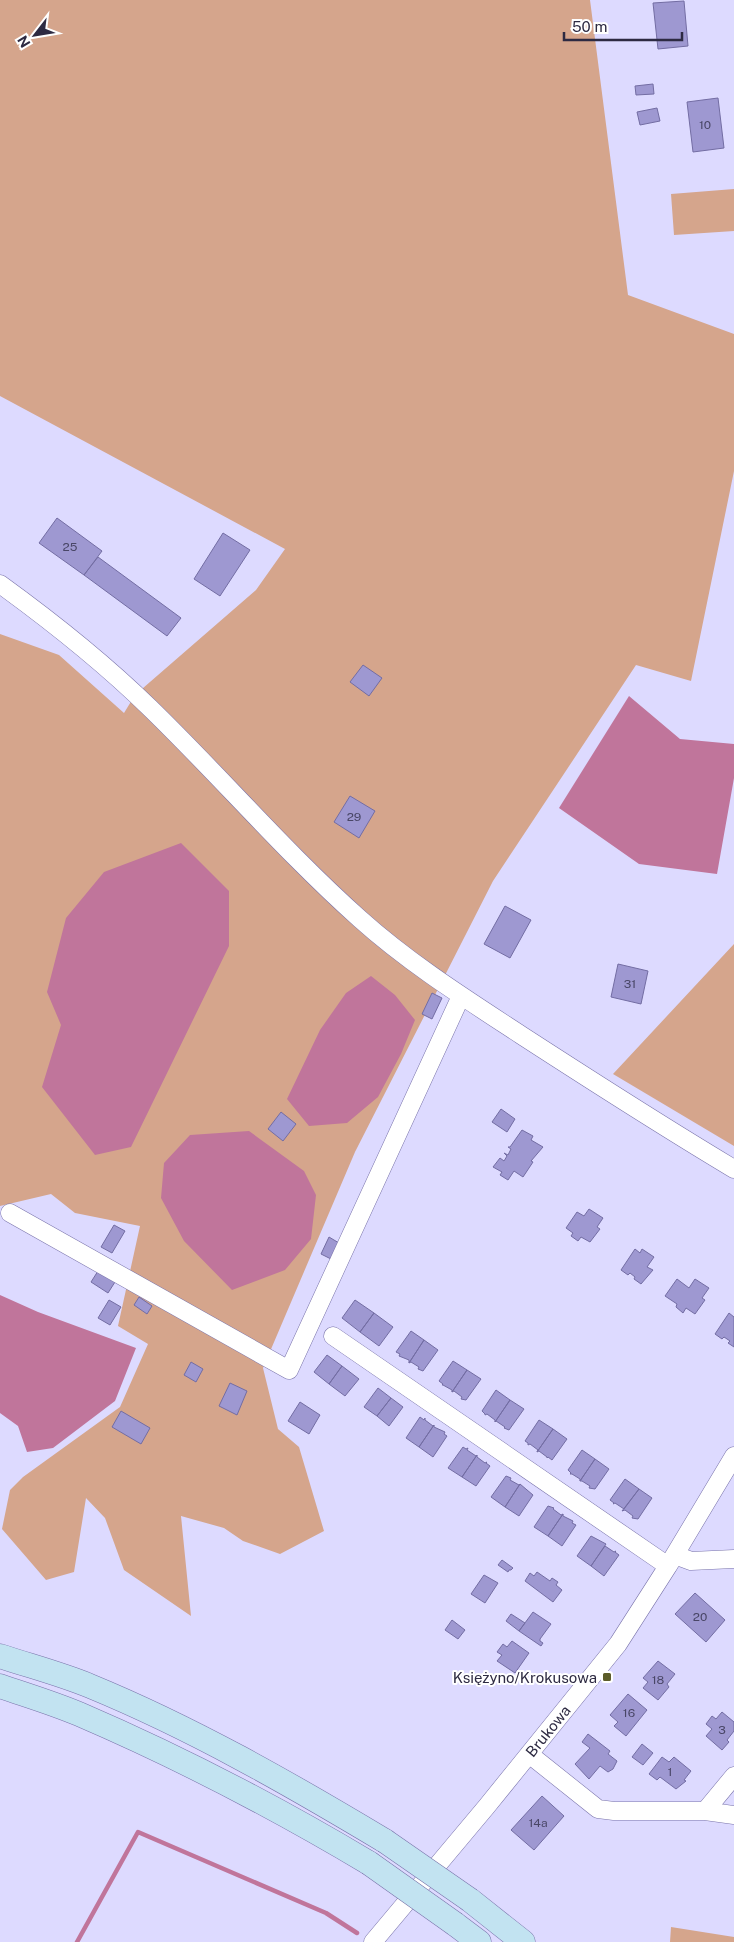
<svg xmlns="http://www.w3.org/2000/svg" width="734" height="1942" font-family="'Public Sans',sans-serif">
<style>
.green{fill:#d5a58c}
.water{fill:#c0759b}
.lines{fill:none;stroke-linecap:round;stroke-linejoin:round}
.stream{stroke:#c0759b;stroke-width:4.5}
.building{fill:#9e98d1;stroke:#736da3}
.minor-casing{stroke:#7973aa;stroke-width:19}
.secondary-casing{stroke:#7973aa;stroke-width:25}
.minor{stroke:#fff;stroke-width:18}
.secondary{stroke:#c2e3f1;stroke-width:24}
.secondary-bridge-casing{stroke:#7973aa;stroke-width:25;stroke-linecap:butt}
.secondary-bridge{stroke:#c2e3f1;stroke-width:24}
.poi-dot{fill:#5c5c29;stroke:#fff;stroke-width:2}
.labels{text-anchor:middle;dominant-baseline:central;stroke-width:4;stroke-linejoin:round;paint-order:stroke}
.number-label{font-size:12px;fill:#494666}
.poi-label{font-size:15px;fill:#2d2a42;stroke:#fff;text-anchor:end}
.street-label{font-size:15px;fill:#2d2a42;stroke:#fff}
</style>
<rect width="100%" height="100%" fill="#dddaff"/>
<!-- green -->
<path class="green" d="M0 0H590L628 295 734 334V471L691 681 636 665 493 881 355 1152 263 1368 278 1429 299 1447 324 1531 280 1554 243 1541 224 1528 181 1516 191 1616 124 1570 105 1518 86 1498 74 1572 46 1580 2 1529 10 1490 23 1477 120 1407 148 1344 118 1326 140 1226 75 1213 51 1194 0 1206V634L59 655 124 713 135 695 256 590 285 549 0 396Z
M734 189V231L674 235 671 194Z
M734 944V1146L613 1074Z
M671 1927 734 1937V1942H670Z"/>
<!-- water -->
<path class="water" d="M629 696 680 739 734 744V778L717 874 639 864 559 808Z
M181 843 229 891V946L131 1147 95 1155 42 1087 61 1025 47 992 66 918 104 872Z
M371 976 395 995 415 1020 401 1054 378 1097 347 1123 309 1126 287 1099 320 1030 346 993Z
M249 1131 304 1171 316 1195 311 1239 285 1270 232 1290 184 1241 161 1198 164 1163 190 1135Z
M0 1295 38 1312 136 1348 115 1401 53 1448 27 1452 18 1426 0 1413Z"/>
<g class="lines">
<!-- stream -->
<path class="stream" d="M77 1942 138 1832 326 1913 357 1933"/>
</g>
<!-- building -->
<path class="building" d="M684 1 688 46 658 49 653 3Z
M653 84 654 94 636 95 635 86Z
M718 98 724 148 693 152 687 102Z
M657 108 660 121 640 125 637 112Z
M57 518 102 551 84 575 39 543Z
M223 533 250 550 220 596 194 579Z
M98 557 181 618 167 636 84 575Z
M363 665 382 678 369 696 350 682Z
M350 796 375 811 359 838 334 822Z
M505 906 531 920 510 958 484 944Z
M618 964 648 971 641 1004 611 997Z
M432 993 442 998 432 1019 422 1014Z
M501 1109 515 1119 507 1132 492 1122Z
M281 1112 296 1124 283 1141 268 1129Z
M522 1130 533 1136 531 1140 543 1147 531 1161 533 1162 523 1177 514 1171 508 1180 500 1175 502 1172 493 1167 500 1158 504 1161 507 1156 504 1153 508 1155 511 1149 508 1147H510Z
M589 1209 603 1218 597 1227 600 1229 590 1242 581 1237 578 1241 571 1236 573 1233 566 1228 577 1212 584 1216Z
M114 1225 125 1231 112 1253 101 1247Z
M329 1237 339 1243 331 1259 321 1254Z
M635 1249 640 1253 642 1249 654 1257 647 1267 653 1270 641 1284 634 1279 635 1277 630 1273 628 1275 621 1270Z
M98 1271 115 1282 108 1293 91 1282Z
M677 1279 689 1288 695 1279 709 1288 702 1298 705 1300 695 1314 686 1308 683 1313 676 1307 677 1304 665 1296Z
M139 1297 152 1306 147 1314 134 1305Z
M109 1300 121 1307 110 1325 98 1318Z
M355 1300 374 1313 360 1332 342 1318Z
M374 1313 393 1327 379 1346 360 1332Z
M729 1313 734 1317V1347L728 1343 730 1341 724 1337 722 1339 715 1334Z
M411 1331 424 1340 409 1363V1360L399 1356 400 1354 396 1352Z
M424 1340 438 1350 423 1371 418 1369 419 1367 411 1362 409 1363Z
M327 1355 342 1366 329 1384 314 1372Z
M453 1361 467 1370 452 1392V1390L443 1385H442L443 1384 439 1381Z
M191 1362 203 1369 196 1382 184 1375Z
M342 1366 359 1379 345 1396 329 1384Z
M467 1370 481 1379 466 1400 461 1399 462 1397 454 1391 452 1392Z
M230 1383 247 1391 237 1415 219 1406Z
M378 1388 391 1398 377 1416 364 1407Z
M496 1390 510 1400 495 1422V1420L487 1414 485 1415V1414L482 1411Z
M391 1398 403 1407 389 1426 377 1416Z
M510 1400 524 1409 509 1430 504 1428 505 1427 496 1421 495 1422Z
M300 1402 320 1415 309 1434 288 1421Z
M121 1411 150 1428 141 1444 112 1427Z
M420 1417 424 1420 425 1418V1420L433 1426 434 1425 419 1447 406 1438Z
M539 1420 553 1429 537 1452 538 1450 530 1444 528 1445V1443L525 1441Z
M434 1425V1427L445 1432 444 1434 447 1436 433 1457 419 1447Z
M553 1429 567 1439 552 1460 548 1457 547 1458V1457L539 1451 537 1452Z
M463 1447 466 1449 468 1448 467 1450 476 1456 477 1455 462 1477 448 1468Z
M582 1450 595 1459 580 1481V1479L572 1474H570L571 1473 568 1470Z
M477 1455V1457L485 1463 487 1462 486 1463 490 1466 476 1486 462 1477Z
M595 1459 609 1469 595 1489 589 1488 590 1486 582 1481H580Z
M506 1476 511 1478 510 1480 519 1485 520 1484 505 1507 491 1497Z
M625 1479 639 1489 624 1509 615 1503 613 1504 614 1503 610 1500Z
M520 1484 533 1495 519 1516 505 1507Z
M639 1489 652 1498 638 1519 632 1518 633 1516 625 1510 622 1511Z
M548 1506 554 1508 553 1509 561 1515 563 1514 548 1536 534 1527Z
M563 1514V1516L573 1521 572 1523 576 1525 562 1546 548 1536Z
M591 1536 606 1544 591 1566 577 1556Z
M605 1546 614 1552 616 1551 615 1552 619 1555 604 1576 591 1566Z
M502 1560 513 1568 511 1570H509L508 1572 498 1565Z
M537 1572 550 1581 552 1578 558 1582 556 1585 562 1590 553 1602 525 1581 530 1573 534 1576Z
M484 1575 498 1583 485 1603 471 1594Z
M695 1593 725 1620 706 1642 675 1614Z
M533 1612 551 1624 540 1639V1641L543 1643 541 1646 519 1631Z
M511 1614 525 1623 519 1631 506 1621Z
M452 1620 465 1630 458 1639 445 1630Z
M512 1641 529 1653 515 1673 497 1661 502 1655 497 1652 503 1644 507 1647Z
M658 1661 675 1674 667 1684 669 1687 658 1700 643 1688 648 1682 643 1678Z
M628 1694 647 1710 626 1736 614 1726 618 1722 610 1715Z
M722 1712 734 1722V1731L727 1740 729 1742 722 1750 706 1736 712 1729 706 1724 712 1716 716 1719Z
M588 1734 610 1751 608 1754 617 1761 613 1769 608 1772 600 1766 589 1779 575 1764 590 1748 582 1742Z
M642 1744 653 1753 643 1765 632 1757Z
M662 1757 669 1762 674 1757 691 1771 684 1780 686 1781 676 1789 660 1777 657 1780 649 1774Z
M542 1796 564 1816 534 1850 511 1830Z"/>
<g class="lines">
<!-- minor casing -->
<g class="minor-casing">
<path id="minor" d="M0 584C51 621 105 664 150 708 221 777 286 853 360 919 409 963 466 999 521 1035 592 1081 662 1126 734 1169
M10 1213 289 1370 461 996
M333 1336 668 1566
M675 1555 691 1561 734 1559
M529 1754 598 1809 614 1811H705L734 1815
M705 1811 734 1776
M373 1942 487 1806 618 1644 668 1566 734 1456"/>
</g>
<!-- secondary casing -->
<g class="secondary-casing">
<path id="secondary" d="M0 1656C30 1666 61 1674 90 1686 192 1728 290 1784 385 1841
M0 1686C26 1695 53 1703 79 1714 179 1757 275 1807 369 1863
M470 1900 523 1942
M455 1924 479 1942"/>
</g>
<!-- minor -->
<use href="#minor" class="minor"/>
<!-- secondary -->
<use href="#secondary" class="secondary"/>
<!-- secondary-bridge casing -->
<g class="secondary-bridge-casing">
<path id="secondary-bridge" d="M385 1841 470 1900
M369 1863 455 1924"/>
</g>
<!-- secondary-bridge -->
<use href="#secondary-bridge" class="secondary-bridge"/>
</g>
<!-- markers -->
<rect class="poi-dot" x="602" y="1672" width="10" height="10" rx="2.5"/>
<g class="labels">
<!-- number labels -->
<g class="number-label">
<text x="705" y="125">10</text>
<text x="70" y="547">25</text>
<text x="354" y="817">29</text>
<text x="630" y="984">31</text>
<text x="700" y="1617">20</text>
<text x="658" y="1680">18</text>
<text x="629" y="1713">16</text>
<text x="722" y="1730">3</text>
<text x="670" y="1772">1</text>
<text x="538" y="1823">14a</text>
</g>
<!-- poi labels -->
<g class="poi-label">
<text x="597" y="1677">Księżyno/Krokusowa</text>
</g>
<!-- street labels -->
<g class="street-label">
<text transform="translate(548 1731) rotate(-51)">Brukowa</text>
</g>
</g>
<!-- north arrow -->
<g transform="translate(35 35) rotate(239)" stroke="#ffffff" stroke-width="4" paint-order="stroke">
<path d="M0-4L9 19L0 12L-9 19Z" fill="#2d2a42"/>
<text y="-8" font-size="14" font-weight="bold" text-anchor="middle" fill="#2d2a42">N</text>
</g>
<!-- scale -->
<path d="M564 32v8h118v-8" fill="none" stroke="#2d2a42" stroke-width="2.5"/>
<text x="572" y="32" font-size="15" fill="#2d2a42" stroke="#ffffff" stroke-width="4" paint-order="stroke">50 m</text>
</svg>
